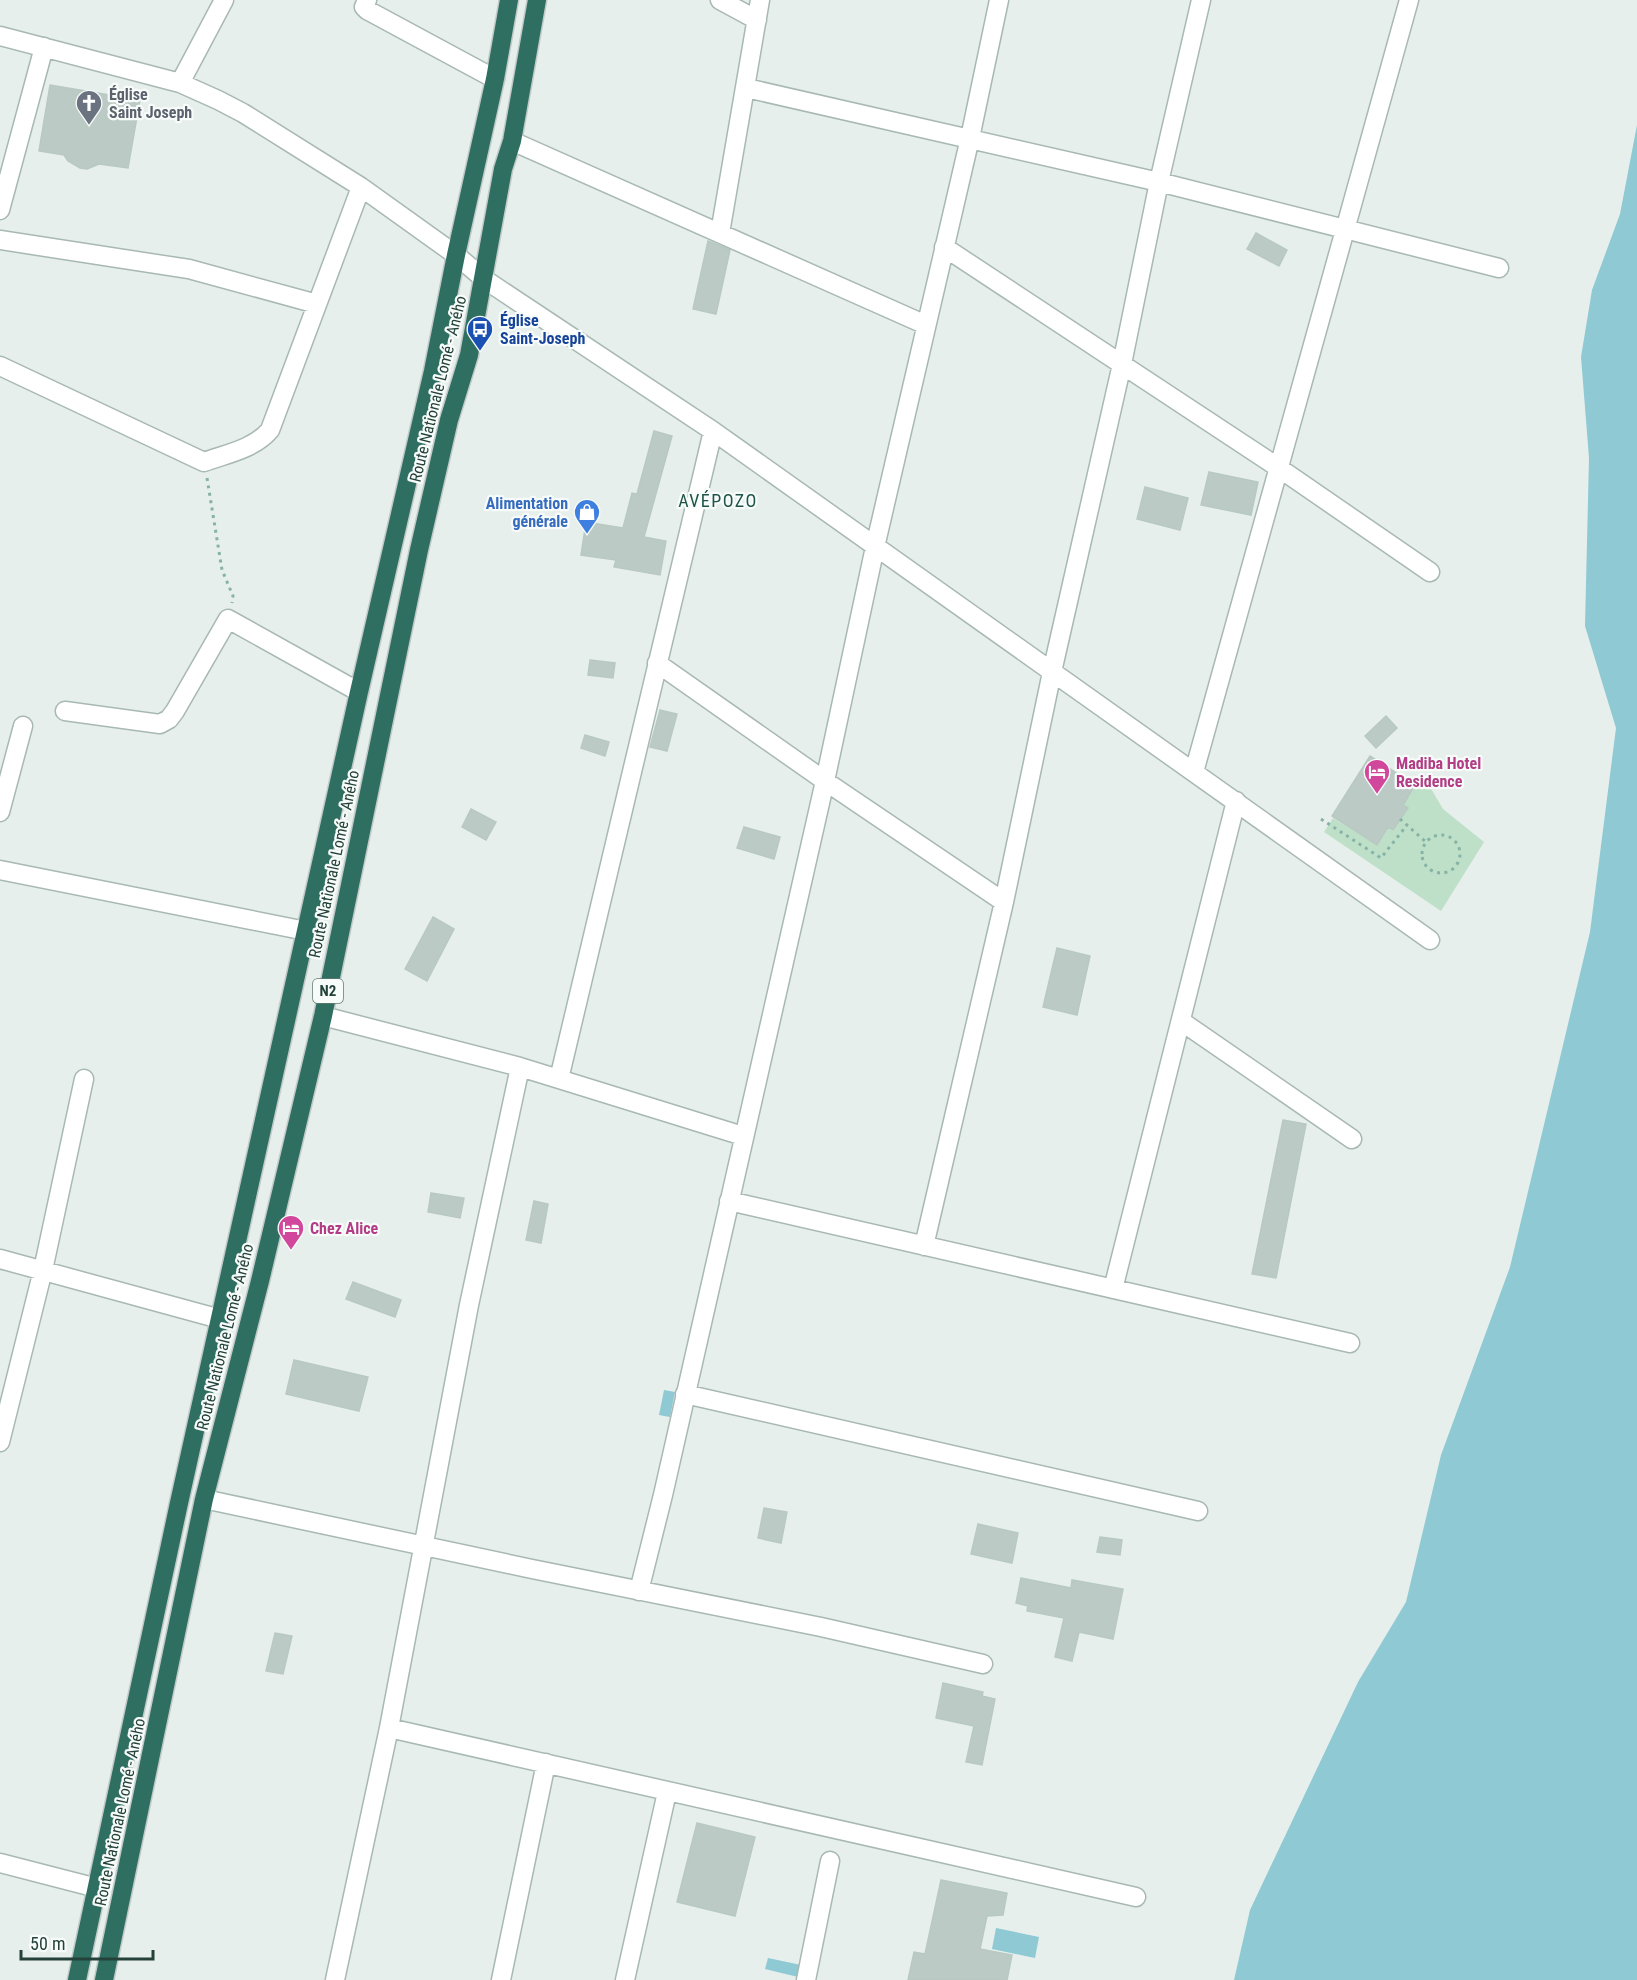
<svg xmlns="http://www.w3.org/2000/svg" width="1637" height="1980" font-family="'Roboto Condensed',sans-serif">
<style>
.green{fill:#bfe0c8}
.water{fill:#8ec9d4}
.building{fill:#bbcac4;stroke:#b8c9c2;stroke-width:1.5}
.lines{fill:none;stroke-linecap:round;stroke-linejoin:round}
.street-casing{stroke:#a8b8b2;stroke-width:21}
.highway-casing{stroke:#c2cac8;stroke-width:21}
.path{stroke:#86b3a5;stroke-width:3;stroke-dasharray:3 4.5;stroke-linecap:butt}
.street{stroke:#fff;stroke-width:18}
.highway{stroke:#2f6f62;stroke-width:18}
.labels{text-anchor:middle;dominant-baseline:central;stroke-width:4.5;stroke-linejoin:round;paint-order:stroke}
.shield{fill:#f7fbf9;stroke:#637a73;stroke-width:1.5}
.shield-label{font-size:15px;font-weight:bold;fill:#24423a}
.worship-label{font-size:16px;font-weight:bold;fill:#5b616d;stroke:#f7fbf9;text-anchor:start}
.transit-label{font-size:16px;font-weight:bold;fill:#164399;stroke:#f7fbf9;text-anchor:start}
.street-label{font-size:16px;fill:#24423a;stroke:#f7fbf9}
.shop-label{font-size:16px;font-weight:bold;fill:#366cbe;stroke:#f7fbf9;text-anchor:end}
.hotel-label{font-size:16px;font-weight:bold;fill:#b23c85;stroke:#f7fbf9;text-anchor:start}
.neighbourhood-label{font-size:18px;letter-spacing:1.5px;fill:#1f5548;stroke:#f7fbf9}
</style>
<rect width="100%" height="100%" fill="#e6efeb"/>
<!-- green -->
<path class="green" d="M1427 782 1443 809 1484 842 1441 911 1324 832 1333 818 1377 845 1388 828 1393 831 1408 808 1403 804 1415 785Z"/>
<!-- water -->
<path class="water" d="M1637 125V1980H1234L1250 1910 1358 1682 1406 1602 1441 1455 1510 1267 1590 932 1616 728 1585 626 1589 458 1581 357 1592 290 1620 214Z
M664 1390 675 1392 670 1417 659 1415Z
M996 1928 1039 1937 1035 1958 992 1949Z
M768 1958 801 1965 798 1977 765 1969Z"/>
<!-- building -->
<path class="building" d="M50 85 140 100 128 168 99 164 87 169 80 168 68 161 64 155 39 151Z
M1256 233 1287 250 1279 266 1247 249Z
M708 241 730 250 716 314 693 309Z
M654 431 672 436 644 537 666 541 660 575 614 567 616 560 581 555 586 522 623 528 632 493 637 494Z
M1209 472 1258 482 1251 515 1201 505Z
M1145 487 1188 498 1180 530 1137 519Z
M590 660 615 663 613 678 588 675Z
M660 710 677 714 667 751 650 747Z
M1386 716 1397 728 1376 748 1365 736Z
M585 735 609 742 605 756 581 748Z
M1370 756 1415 785 1403 805 1408 808 1393 830 1388 827 1377 845 1332 816Z
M471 809 496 822 486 840 462 827Z
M744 827 780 837 774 859 737 848Z
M433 917 454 929 427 981 405 969Z
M1057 948 1090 956 1077 1015 1043 1007Z
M1283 1120 1306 1124 1276 1278 1252 1274Z
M431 1193 464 1198 460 1218 428 1212Z
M534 1201 548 1204 541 1243 526 1240Z
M353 1282 401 1300 395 1317 346 1299Z
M294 1360 368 1377 359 1411 286 1394Z
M764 1508 787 1512 781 1543 758 1538Z
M978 1524 1018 1533 1012 1563 971 1554Z
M1100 1537 1122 1540 1120 1555 1097 1552Z
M1021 1578 1071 1588 1072 1580 1123 1589 1113 1639 1079 1632 1072 1661 1055 1657 1064 1618 1027 1611 1028 1606 1016 1603Z
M275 1633 292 1636 283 1674 266 1671Z
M943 1683 983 1692 982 1696 995 1699 982 1765 966 1762 974 1726 936 1718Z
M697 1823 755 1837 735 1916 677 1902Z
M941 1880 1007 1893 1003 1915 987 1916 980 1949 1012 1955 1007 1980H908L914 1952 925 1954Z"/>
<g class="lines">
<!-- street casing -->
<g class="street-casing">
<path id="street" d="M367 0 364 7 367 10 495 79
M720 0 757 20
M0 36 180 83 218 100 243 113 361 187 456 255 484 279 713 431 1430 940
M180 83 224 0
M746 88 1159 182 1499 268
M512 141 926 325
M0 210 44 47
M720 233 760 0
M0 240 189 269 317 304
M944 247 1279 468 1430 572
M0 366 204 462C226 454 254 449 270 430L361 187
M657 663 825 781 1004 902
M65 711 160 724 169 719 175 711 228 619 359 692
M1194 772 1409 0
M0 812 23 726
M0 870 306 931
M323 1016 520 1067 743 1136
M1181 1021 1352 1139
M559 1079 713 431
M729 1201 1350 1343
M924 1246 1004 902 1052 672 1122 364 1159 182 1201 0
M0 1259 220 1319
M1113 1289 1236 801
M685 1394 1198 1511
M0 1442 43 1270 84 1079
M204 1499 532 1569 821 1627 983 1664
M639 1591 663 1495 825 781 875 547 970 138 999 0
M389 1728 1136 1897
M0 1863 97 1888
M335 1980 389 1728 469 1305 520 1067
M501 1980 546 1763
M625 1980 667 1792
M806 1980 830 1861"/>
</g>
<!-- highway casing -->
<g class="highway-casing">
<path id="highway" d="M77 1980 179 1503 359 692 433 371 456 255 495 79 509 0
M104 1980 204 1499 260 1281 323 1016 419 550 449 420 469 355 503 169 512 141 537 0"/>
</g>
<!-- path -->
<path class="path" d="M207 478 222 570 233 596 232 603
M1321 819 1381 858 1407 825
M1400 819 1426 842
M1422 854a19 19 0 1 1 38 0a19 19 0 1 1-38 0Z"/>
<!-- street -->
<use href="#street" class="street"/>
<!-- highway -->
<use href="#highway" class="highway"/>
</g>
<!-- icons -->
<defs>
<g id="church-pin" transform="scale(1.35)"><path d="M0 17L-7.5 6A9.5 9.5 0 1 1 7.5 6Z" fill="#6b7280" stroke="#f7fbf9"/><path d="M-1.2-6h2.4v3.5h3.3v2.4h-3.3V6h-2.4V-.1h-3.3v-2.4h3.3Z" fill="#fff"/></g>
<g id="bus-pin" transform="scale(1.35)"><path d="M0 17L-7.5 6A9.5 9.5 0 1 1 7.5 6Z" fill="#1a4fb4" stroke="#f7fbf9"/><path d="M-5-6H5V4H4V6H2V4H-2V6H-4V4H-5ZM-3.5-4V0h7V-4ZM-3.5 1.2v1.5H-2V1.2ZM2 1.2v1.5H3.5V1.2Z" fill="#fff"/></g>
<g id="shop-pin" transform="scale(1.35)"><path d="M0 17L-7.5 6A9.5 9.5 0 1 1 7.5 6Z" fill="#3f7fe0" stroke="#f7fbf9"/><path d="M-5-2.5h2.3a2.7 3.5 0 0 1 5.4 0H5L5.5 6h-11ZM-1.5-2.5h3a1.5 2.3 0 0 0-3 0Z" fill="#fff"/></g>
<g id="hotel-pin" transform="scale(1.35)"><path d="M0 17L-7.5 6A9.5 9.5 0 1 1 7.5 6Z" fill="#d1479c" stroke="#f7fbf9"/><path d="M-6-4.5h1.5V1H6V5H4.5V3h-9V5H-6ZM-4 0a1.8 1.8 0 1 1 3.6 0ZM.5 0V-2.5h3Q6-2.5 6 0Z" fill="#fff"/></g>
</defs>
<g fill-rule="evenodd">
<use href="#church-pin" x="89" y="103"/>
<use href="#bus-pin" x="480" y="329"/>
<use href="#shop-pin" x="587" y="512"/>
<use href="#hotel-pin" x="1377" y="772"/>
<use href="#hotel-pin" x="291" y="1228"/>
</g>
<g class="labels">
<!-- shield labels -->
<rect class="shield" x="313" y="979" width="30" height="24" rx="4.5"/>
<g class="shield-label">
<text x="328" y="991">N2</text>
</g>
<!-- worship labels -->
<g class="worship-label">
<text x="109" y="94">Église<tspan x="109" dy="18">Saint Joseph</tspan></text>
</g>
<!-- transit labels -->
<g class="transit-label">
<text x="500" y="320">Église<tspan x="500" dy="18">Saint-Joseph</tspan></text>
</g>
<!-- street labels -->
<g class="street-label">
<text transform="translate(438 389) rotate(-76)">Route Nationale Lomé - Aného</text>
<text transform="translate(334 864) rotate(-78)">Route Nationale Lomé - Aného</text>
<text transform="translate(225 1337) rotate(-76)">Route Nationale Lomé - Aného</text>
<text transform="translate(120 1812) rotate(-78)">Route Nationale Lomé - Aného</text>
</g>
<!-- shop labels -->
<g class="shop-label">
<text x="568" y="503">Alimentation<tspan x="568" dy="18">générale</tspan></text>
</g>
<!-- hotel labels -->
<g class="hotel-label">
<text x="1396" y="763">Madiba Hotel<tspan x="1396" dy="18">Residence</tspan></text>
<text x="310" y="1228">Chez Alice</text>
</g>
<!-- neighbourhood labels -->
<g class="neighbourhood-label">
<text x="718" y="500">AVÉPOZO</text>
</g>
</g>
<!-- scale -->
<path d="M21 1950v9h132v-9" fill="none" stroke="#24423a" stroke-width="3"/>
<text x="30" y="1950" font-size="18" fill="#24423a" stroke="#f7fbf9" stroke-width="4.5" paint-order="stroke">50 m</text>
</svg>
